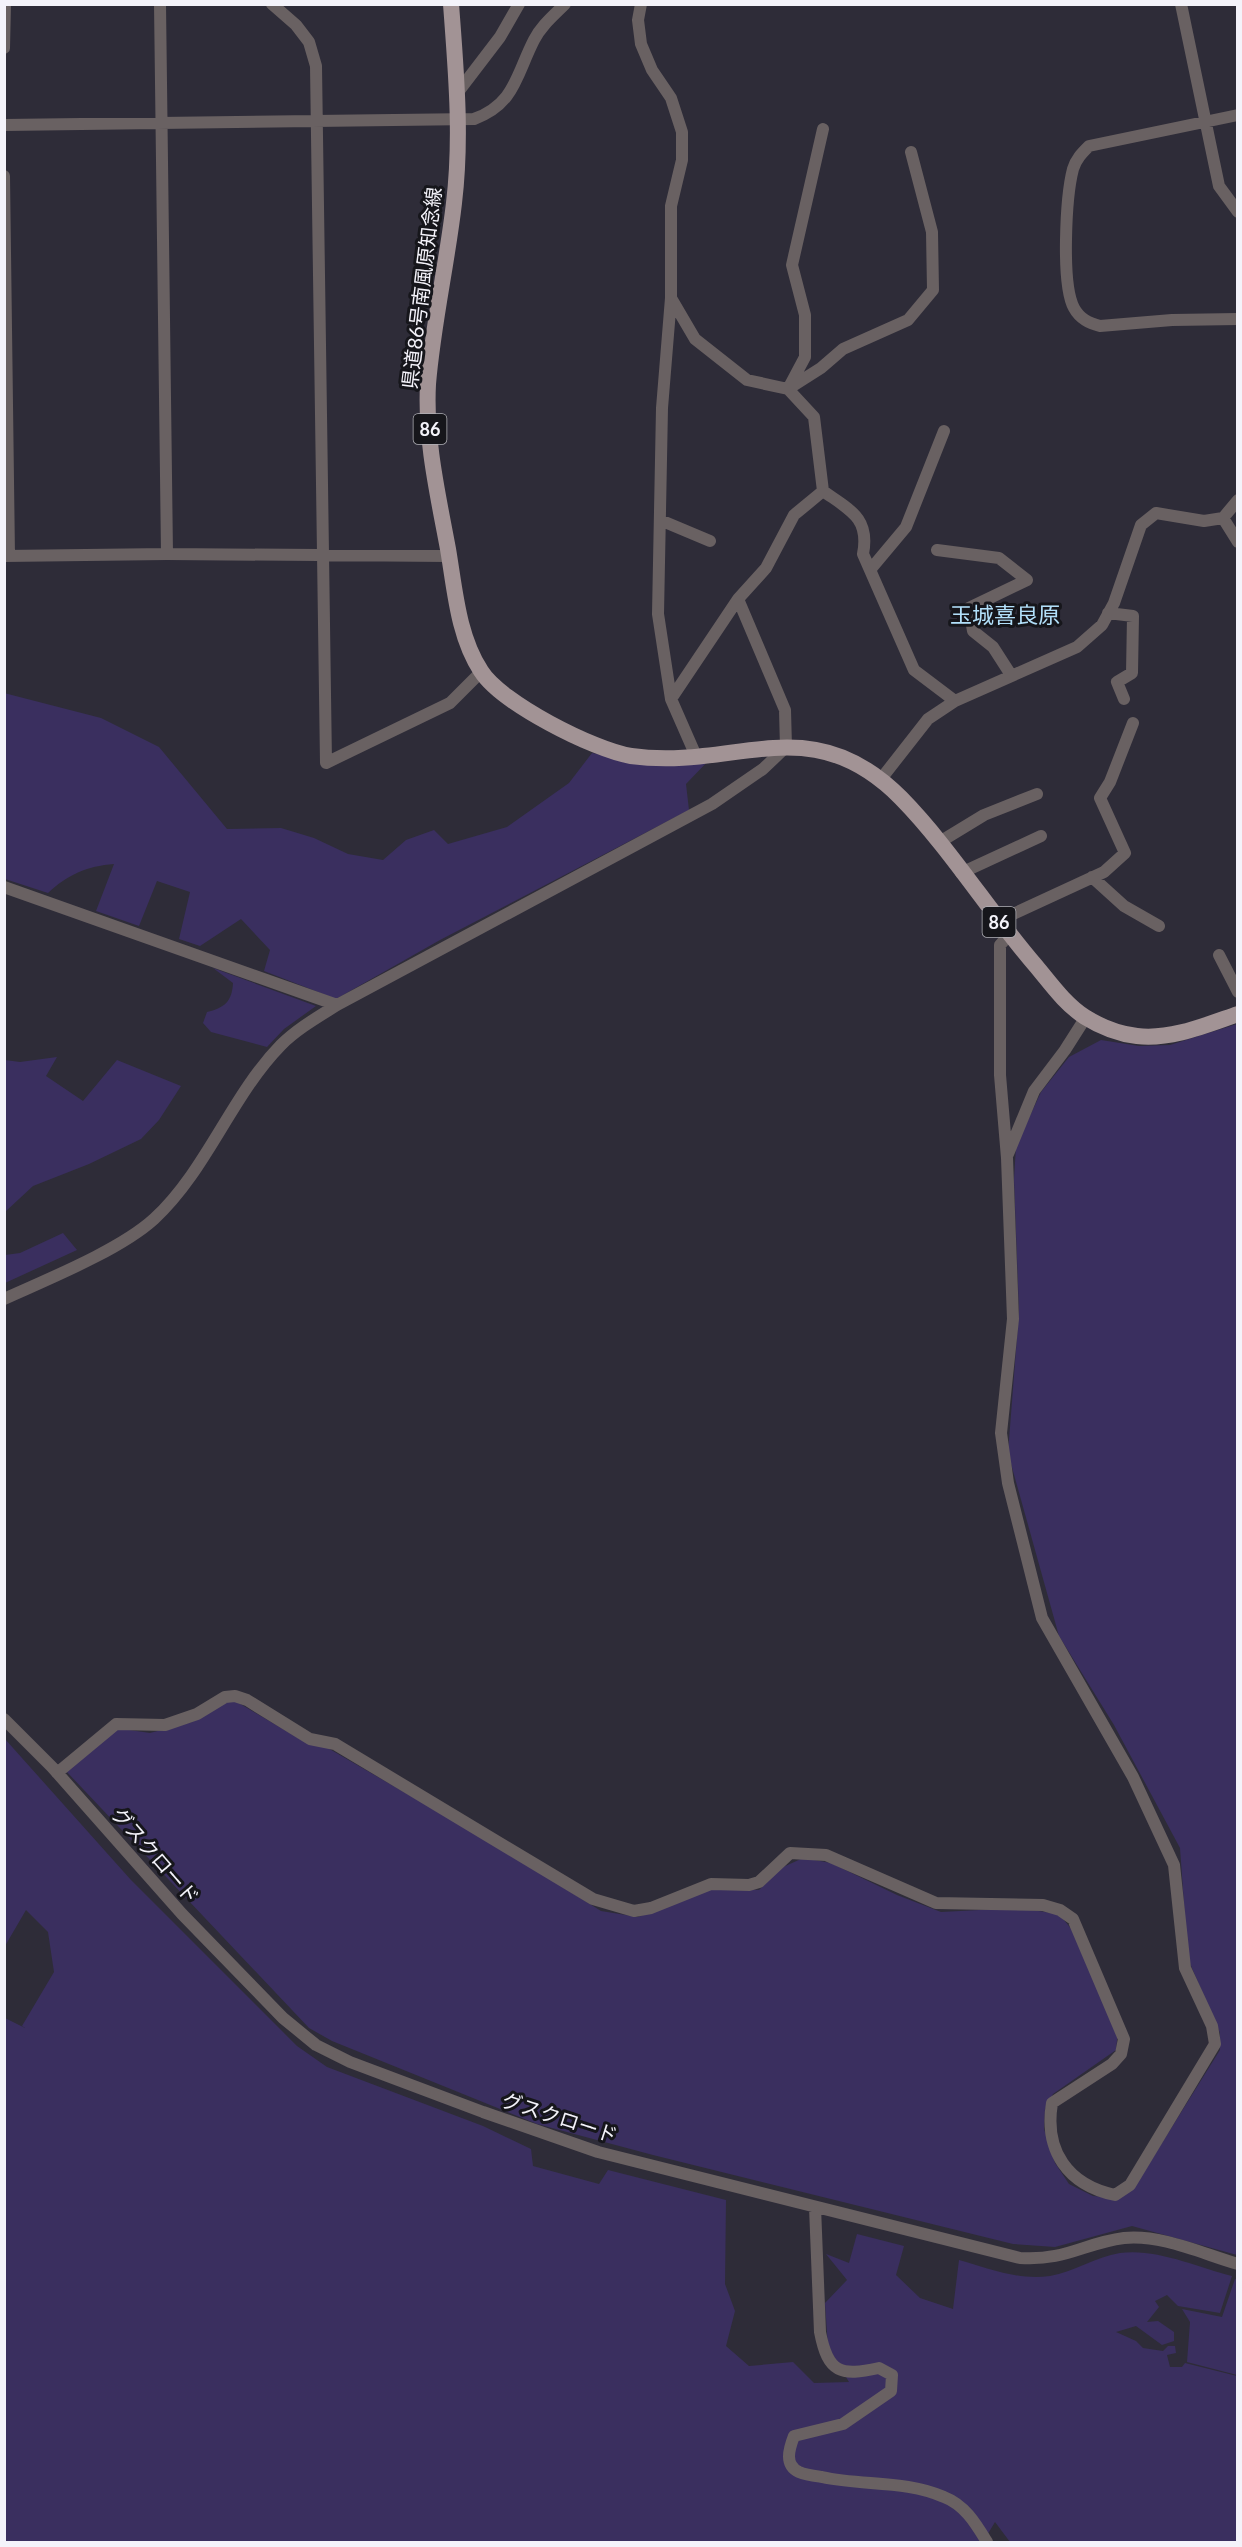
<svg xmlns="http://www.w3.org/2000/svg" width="1242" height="2547" font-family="Lato,'Noto Sans JP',sans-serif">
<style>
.green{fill:#3a2f5f}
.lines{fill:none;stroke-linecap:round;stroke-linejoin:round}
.minor{stroke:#696162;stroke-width:12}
.major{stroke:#a29395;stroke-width:16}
.labels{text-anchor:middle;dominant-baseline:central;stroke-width:6;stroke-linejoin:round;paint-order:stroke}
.shield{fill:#16161b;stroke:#b1b1b7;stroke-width:1.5}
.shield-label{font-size:18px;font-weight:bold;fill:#f4f3fa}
.street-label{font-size:20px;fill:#f4f3fa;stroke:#16161b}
.quarter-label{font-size:22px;fill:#b2e0fa;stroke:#16161b}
</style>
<rect width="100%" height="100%" fill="#2e2c38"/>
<!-- green -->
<path class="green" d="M4 693 101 718 159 747 227 829 281 828 314 838 348 854 383 860 406 840 434 830 448 844 507 827 569 783 592 753 650 765 710 759 686 784 689 810 440 940 336 999 264 971 270 950 241 919 200 946 179 939 190 892 157 881 139 926 96 911 114 864C87 866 67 875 48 893L5 879Z
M213 968 316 1006 284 1029 267 1047 211 1032 203 1023 207 1012C224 1008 232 1002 233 983Z
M1237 1024V2255L1132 2226 1055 2247 1013 2244 653 2155 537 2124 332 2041 309 2028 66 1771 116 1728 150 1733 192 1722 232 1699 305 1742 326 1747 492 1843 601 1911 638 1917 708 1887 759 1890 781 1868 803 1858 831 1863 897 1895 941 1912 1018 1908 1059 1914 1073 1931 1118 2031 1116 2050 1053 2094 1045 2109 1044 2129 1055 2163 1069 2184 1093 2196 1118 2198 1135 2186 1220 2050V2033L1188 1959 1180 1848 1114 1725 1059 1636 1008 1453 1019 1311 1014 1179 1016 1146 1041 1092 1069 1057 1101 1040 1139 1046 1170 1045Z
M57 1057 46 1076 83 1101 117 1060 181 1086 159 1120 141 1139 89 1164 33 1186 5 1212V1060L20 1062Z
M63 1233 77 1250 5 1283V1255L20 1253Z
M5 1739 131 1880 297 2046 327 2067 483 2126 531 2149 533 2166 599 2184 608 2170 726 2200 725 2284 735 2311 726 2346 749 2366 793 2362 814 2383 849 2382 828 2347 825 2303 847 2280 826 2254 849 2263 857 2234 904 2246 896 2275 920 2298 953 2309 959 2260C988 2268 1019 2281 1050 2276 1074 2272 1095 2257 1120 2253 1156 2248 1197 2267 1232 2276L1220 2313 1178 2306 1167 2295 1155 2301 1159 2307 1147 2322 1158 2321 1174 2332V2341L1162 2345 1136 2326 1116 2332 1136 2341 1143 2348 1163 2351 1168 2346H1175L1176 2353 1167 2355 1170 2367H1182L1185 2363 1237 2376V2542H1010L995 2522 983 2542H5V2018L25 2028 22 2026 54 1972 48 1932 26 1910 5 1946Z
M1235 2279 1238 2280 1237 2375 1187 2362 1190 2322 1182 2309 1222 2317Z"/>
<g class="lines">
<!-- minor -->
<path class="minor" d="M160 4 167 554
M272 4 296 25 309 42 316 66 326 763 450 703 481 672
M641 4 638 20 641 44 652 70 671 98 682 132V160L671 206V298L662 408 658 614 671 699 696 756
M1181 4 1219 186 1238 212
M4 48 5 4
M458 92 500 37 519 4
M1238 115 1089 146C1082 153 1076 159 1073 169 1066 196 1061 284 1074 308 1080 319 1089 323 1100 326L1172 320 1238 319
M4 125 474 119C515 104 516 75 534 40 541 26 553 16 565 4
M823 129 792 265 805 315V357L788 389 821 368 843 349 908 320 933 290 932 232 911 152
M4 176 9 556
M671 298 695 339 747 380 788 389 814 417 823 491C850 510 870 518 863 554L914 670 955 701
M1223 518 1238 542
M660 520 710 541
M937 550 999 558 1027 580 969 608 973 631 993 647 1011 675
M4 556 167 554 449 556
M870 570 906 527 944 431
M1108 613 1133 616 1132 673 1117 682 1124 699
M671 699 738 599
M881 779 928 719 955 701 1077 647 1102 625 1114 603 1141 525 1156 513 1204 521 1223 518 1238 500
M938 843 984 815 1037 794
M961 873 1041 836
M1092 877 1124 906 1159 926
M4 887 337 1005
M998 921 1104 872 1125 853 1100 798 1110 782 1133 723
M1219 955 1238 992
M1008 1154 1034 1091 1065 1050 1086 1017
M4 1299C48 1279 120 1250 154 1219 207 1170 231 1096 281 1045 297 1029 318 1017 337 1005L712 804 763 769 786 747 785 710 738 599 766 568 794 515 823 491
M4 1719 52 1767 182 1914 283 2018 316 2045 350 2062 483 2112 598 2152 1020 2258C1066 2261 1084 2243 1124 2238 1161 2234 1203 2254 1238 2264
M57 1773 116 1724 165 1725 197 1714 225 1697 235 1696 247 1700 310 1739 335 1744 593 1899 634 1911 651 1908 711 1884 749 1885 759 1882 790 1853 826 1855 936 1903 1043 1905 1060 1910 1073 1919 1124 2039 1121 2054 1112 2064 1052 2103C1044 2151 1068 2185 1115 2195L1130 2185 1215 2044 1212 2026 1185 1968 1174 1865 1133 1777 1042 1618 1008 1483 1001 1433 1013 1319 1007 1158 1000 1075V945L1009 935
M815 2207 820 2332C828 2374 841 2376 879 2368L892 2375 891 2391 843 2424 794 2436C789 2449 784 2465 799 2472 806 2475 815 2476 822 2477 862 2486 906 2480 944 2497 965 2505 976 2524 987 2542"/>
<!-- major -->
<path class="major" d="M451 4C456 71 462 137 454 203 447 264 433 323 428 384 425 440 438 495 448 549 455 590 458 636 481 671 501 703 594 750 631 756 736 771 810 706 901 798 950 848 990 913 1036 966 1051 984 1065 1004 1085 1017 1101 1027 1119 1034 1137 1036 1171 1040 1206 1025 1238 1014"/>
</g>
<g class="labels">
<!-- shield labels -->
<g class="shield">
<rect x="413.5" y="414" width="33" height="30" rx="4.5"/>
<rect x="982.5" y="907" width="33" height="30" rx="4.5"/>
</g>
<g class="shield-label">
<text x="430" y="429">86</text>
<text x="999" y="922">86</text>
</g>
<!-- street labels -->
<g class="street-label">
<text transform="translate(421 288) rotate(-83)">県道86号南風原知念線</text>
<text transform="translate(156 1855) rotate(49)">グスクロード</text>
<text transform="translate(560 2117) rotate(18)">グスクロード</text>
</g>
<!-- quarter labels -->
<g class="quarter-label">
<text x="1005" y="614">玉城喜良原</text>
</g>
</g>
<!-- border -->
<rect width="1242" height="2547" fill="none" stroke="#f4f3fa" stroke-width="12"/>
</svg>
